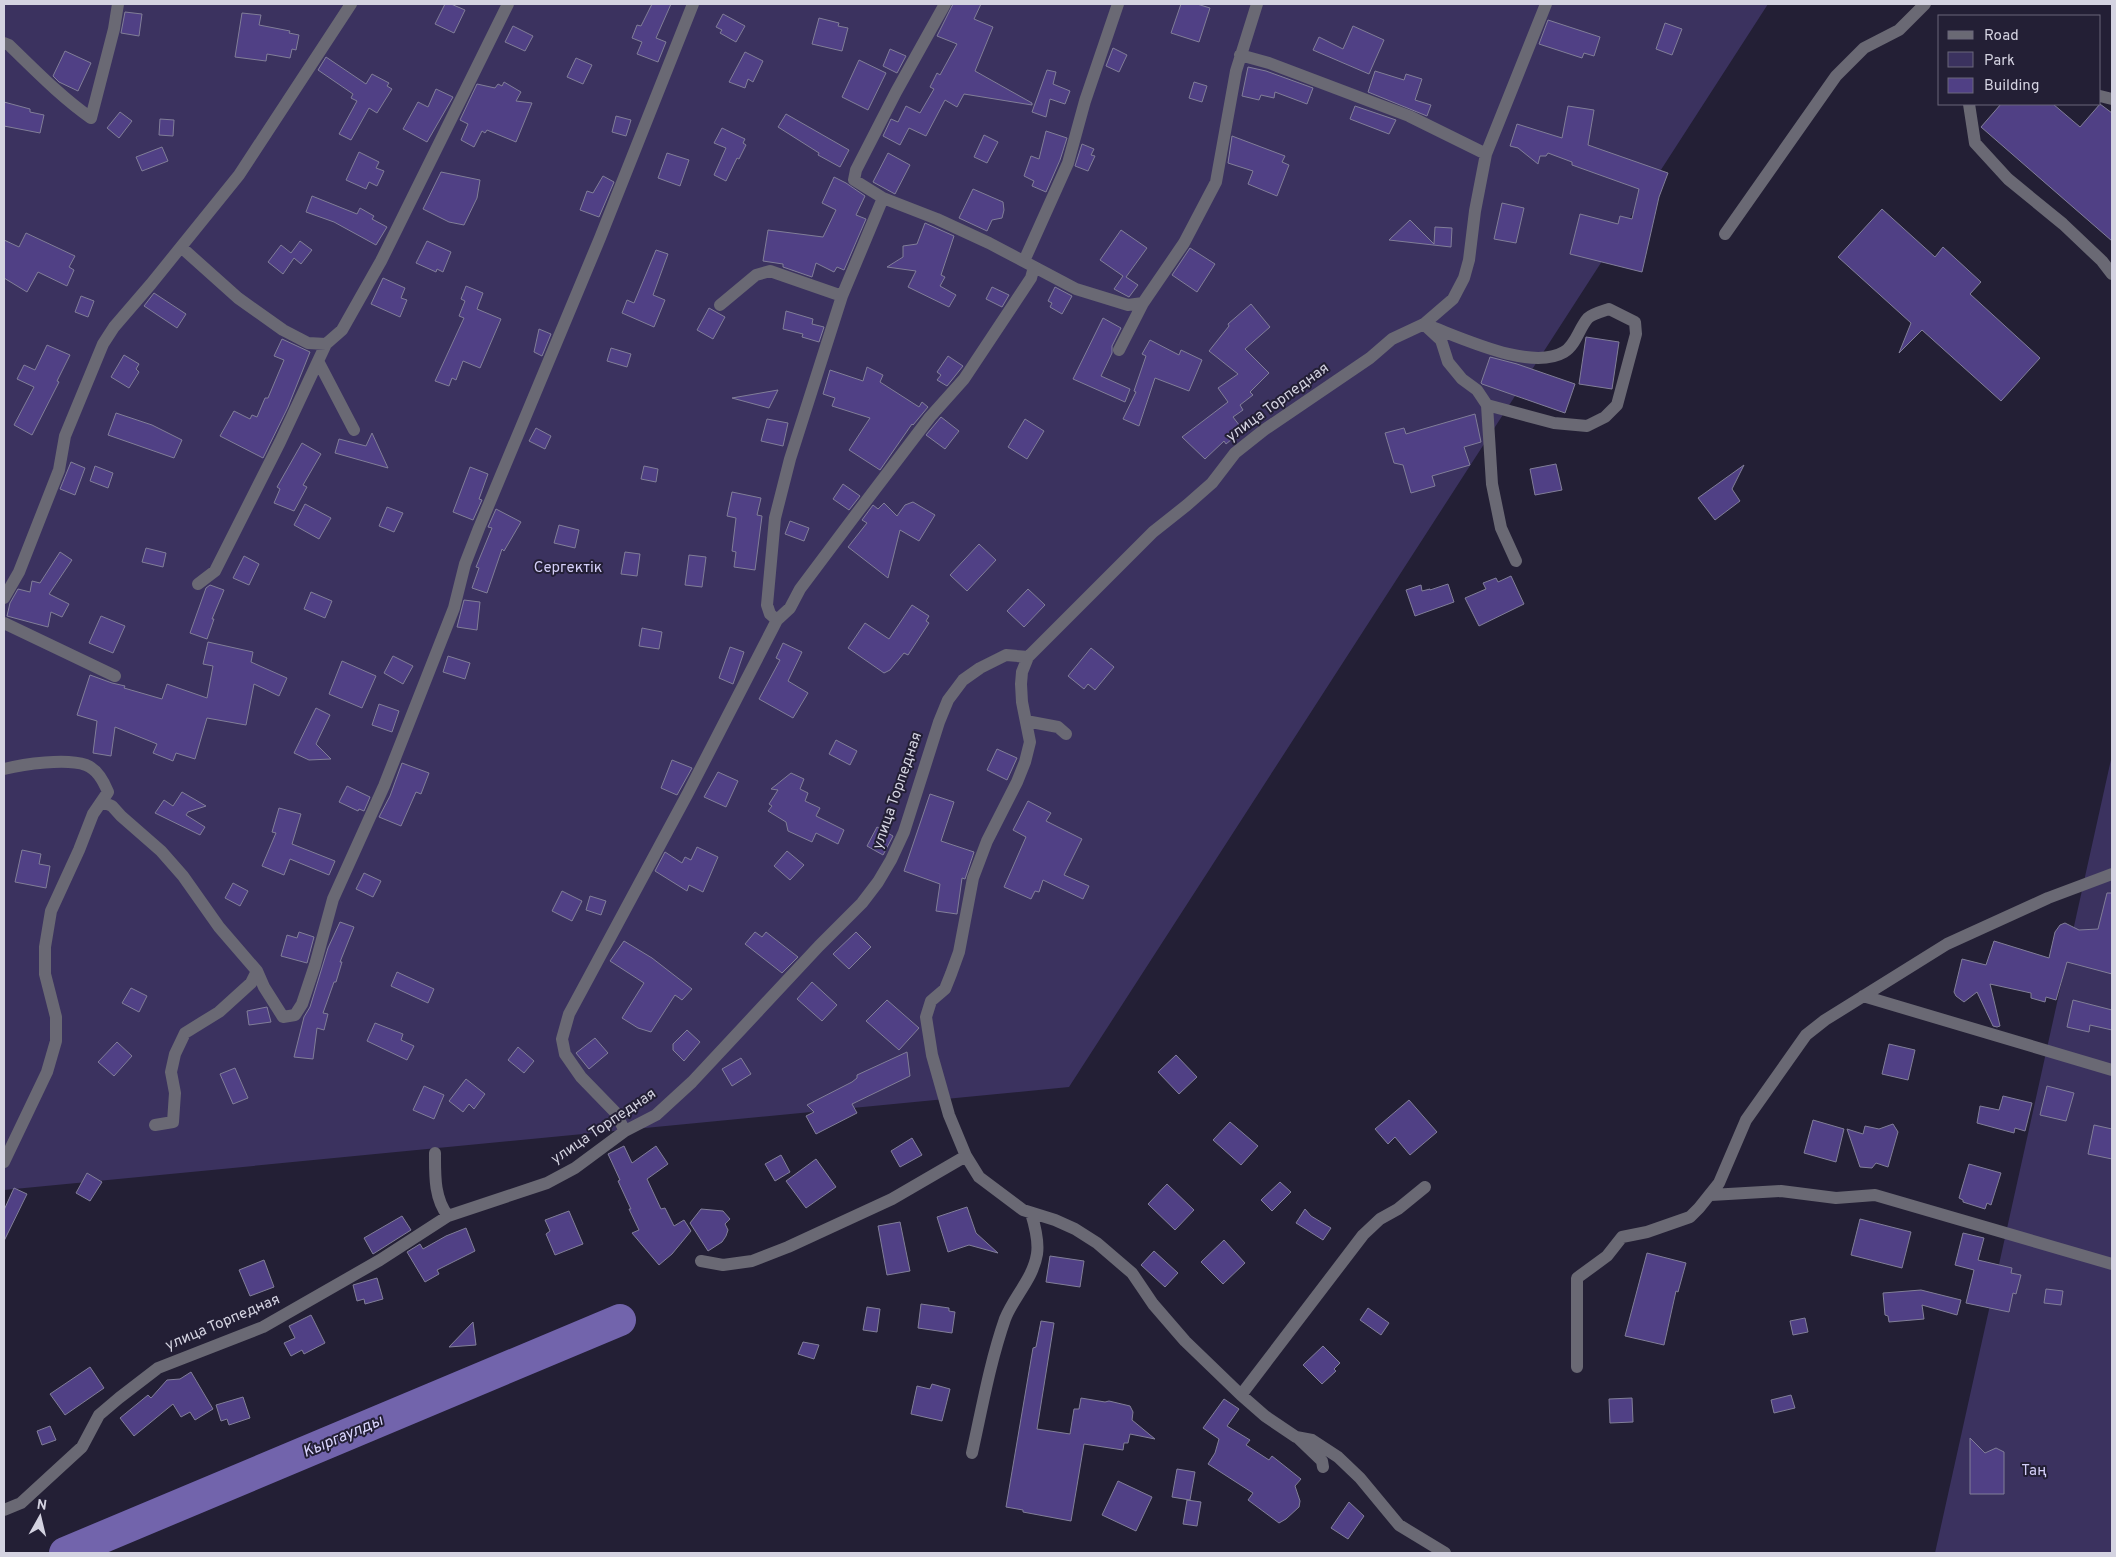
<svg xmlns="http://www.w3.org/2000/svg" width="2116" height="1557" font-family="Overpass,sans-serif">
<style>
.green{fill:#3b325f}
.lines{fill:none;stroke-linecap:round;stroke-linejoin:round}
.river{stroke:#7264ac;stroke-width:32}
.building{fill:#504085;stroke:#817e98}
.minor{stroke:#6a6974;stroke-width:12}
.labels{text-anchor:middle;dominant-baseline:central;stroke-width:4;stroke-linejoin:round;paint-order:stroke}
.street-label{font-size:15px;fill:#d4d3e1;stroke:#231f35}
.park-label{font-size:15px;fill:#d4cff8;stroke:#231f35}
.water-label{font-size:16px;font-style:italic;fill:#dad5fe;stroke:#231f35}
</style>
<rect width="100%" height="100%" fill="#231f35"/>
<!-- green -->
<path class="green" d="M4 4H1768L1069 1087 4 1190Z
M2112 755V1553H1935Z"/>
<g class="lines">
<!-- river -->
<path class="river" d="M65 1553 620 1320"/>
</g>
<!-- building -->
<path class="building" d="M445 4H451L465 10 454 33 435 24Z
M652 4H671L656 38 666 42 658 62 637 54 642 42 632 38 637 25 641 26Z
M953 4H981L974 19 993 27 975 71 1032 103V105L964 94 957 107 945 100 926 136 909 128 900 145 883 136 891 119 898 122 906 106 920 113 934 89 930 87 937 73 940 75 957 44 937 36Z
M1181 4H1197L1210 8 1199 42 1171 33Z
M125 12 142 14 139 36 121 33Z
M242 13 261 15 259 25 290 31 289 33 299 35 296 50 292 49 290 58 267 54 266 61 235 57Z
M723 14 745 26 736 42 720 33 722 30 716 27Z
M819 18 839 23 838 26 848 28 842 51 812 44Z
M1548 20 1600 37 1594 56 1584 53 1582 58 1539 44Z
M1665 23 1682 29 1672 55 1656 49Z
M513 26 533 36 525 51 505 42Z
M1353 26 1384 40 1369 74 1313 50 1319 37 1343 49Z
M1113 48 1127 55 1119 72 1106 66Z
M890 49 906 56 897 73 883 66Z
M65 51 91 63 78 91 59 82 53 76Z
M745 52 763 61 753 82 748 79 745 88 729 82Z
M326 57 366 84 372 74 389 83 387 86 392 89 377 113 369 108 351 140 339 134 357 101 351 98 353 94 318 70Z
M576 58 592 65 583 84 567 77Z
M859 60 886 73 868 110 842 97Z
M1248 67 1266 71 1313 88 1307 104 1275 92 1274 98 1261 95 1259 100 1242 96Z
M1047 70 1056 72 1053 84 1070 91 1065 104 1050 99 1046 117 1032 112Z
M1375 71 1404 80 1406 74 1422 79 1415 100 1431 105 1427 116 1368 92Z
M504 82 521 92 516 101 532 103 516 142 487 130 485 133 482 131 474 147 461 140 468 124 460 120 477 84 495 88 498 84 502 86Z
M1194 82 1207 86 1202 102 1189 98Z
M436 89 453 97 427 142 403 129 418 102 428 107Z
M4 102 30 109V112L44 115 40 133 4 126Z
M2001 104H2053L2080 127 2100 104 2112 113V241L1981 127Z
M1355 106 1396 120 1389 134 1350 119Z
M1568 106 1594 110 1588 145 1668 173 1659 197 1642 272 1570 254 1580 214 1618 224 1620 216 1632 219 1639 189 1572 165V162L1548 153 1546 156H1540L1538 164 1518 148 1510 146 1517 124 1562 138Z
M120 112 132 121 119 138 107 128Z
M786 114 849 150 840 167 818 155 819 153 778 127Z
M616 116 631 120 626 136 612 132Z
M160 119 174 120 173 136 159 135Z
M722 128 745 139 743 143 746 145 739 159 737 158 726 181 714 175 726 148 714 143Z
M1046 131 1067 138 1060 160 1046 192 1032 186 1034 181 1024 176 1031 156 1039 159Z
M984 135 998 142 987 163 974 157Z
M1232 136 1285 156 1282 162 1289 165 1277 196 1248 184 1253 171 1228 163Z
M1082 144 1094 149 1091 155 1095 156 1088 171 1075 166Z
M162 147 168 161 142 171 136 157Z
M359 152 379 162 376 168 384 171 377 186 369 182 366 189 346 180Z
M667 153 689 160 680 186 658 178Z
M888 153 910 165 895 194 873 182Z
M441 172 480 180 477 198 464 225 449 222 423 209Z
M603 176 614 182 599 217 580 210 587 191 593 193Z
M834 177 846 183 865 196 856 215 866 219 844 270 837 267 834 272 816 263 812 277 783 267V264L763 261 768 230 823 237 836 210 822 203Z
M973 189 1003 202 1004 210 1002 218 992 220 987 231 959 218Z
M312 196 357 214 360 208 374 216 372 219 387 227 376 245 334 222 306 212Z
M1502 203 1524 208 1516 243 1494 239Z
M1882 209 1935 257 1943 247 1981 282 1970 294 2040 358 2001 401 1922 330 1899 353 1911 323 1838 257Z
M1410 220 1434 244 1435 227 1452 228 1451 247 1389 240Z
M925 223 954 236 941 275 945 277 940 286 956 295 949 307 908 287 916 271 887 267 903 257V246L917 244Z
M1121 230 1147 248 1126 277 1138 285 1129 297 1114 289 1123 276 1100 260Z
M26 233 75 256 69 267 74 270 67 286 38 272 27 292 4 278V240L19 247Z
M300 241 312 250 301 264 294 258 283 274 268 262 281 245 291 253Z
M427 241 451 252 443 272 437 269 436 272 416 263Z
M1190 248 1215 264 1197 292 1172 275Z
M656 250 668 254 653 295 665 300 654 327 622 313 627 300 634 303Z
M383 278 405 288 401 298 407 300 400 317 371 304Z
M466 286 483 293 477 309 501 319 480 368 463 361 456 380 452 378 449 386 435 381 464 318 459 316 465 301 461 299Z
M992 287 1009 295 1002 307 986 299Z
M1055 287 1072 296 1062 314 1050 307 1052 303 1048 301Z
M154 293 186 314 177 328 144 306Z
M81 296 94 301 88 317 75 312Z
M1251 304 1270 327 1245 349 1269 373 1250 392 1253 395 1240 405 1243 410 1233 417 1243 430 1226 444 1224 441 1205 459 1182 437 1228 402 1218 388 1238 374 1209 351 1229 326 1228 324Z
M709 308 725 317 713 339 697 330Z
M786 311 813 319 812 324 824 327 819 342 802 337 803 334 783 329Z
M1103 318 1121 328 1112 346V353L1101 376 1130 389 1125 402 1073 379Z
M539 329 551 334 542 356 534 352Z
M1586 337 1619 342 1612 389 1579 384Z
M282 339 310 352 288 407 263 458 220 436 234 411 250 419 252 415 257 417 265 398H268L284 360 274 356Z
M1150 340 1179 355 1181 350 1202 360 1189 391 1155 378 1139 426 1123 419 1136 392 1134 391 1146 356 1142 354Z
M47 345 70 355 57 381 59 382 32 435 14 425 34 387 17 379 24 365 35 370Z
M611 348 631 354 627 367 607 361Z
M124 355 139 364 136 369 139 372 129 388 111 377Z
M948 356 963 366 947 386 937 380 941 375 937 372Z
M1490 357 1517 364 1575 384 1565 413 1482 384 1481 383Z
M867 367 883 375 880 382 919 407 922 402 928 407 913 425 912 424 880 470 849 450 870 418 832 406 835 398 823 394 830 370 863 381Z
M778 390 769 408 732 398Z
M116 413 152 425 182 440 174 458 108 435Z
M1475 414 1481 442 1464 447 1470 465 1432 476 1435 486 1411 493 1403 465 1394 463 1385 433 1404 428 1406 434Z
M941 417 959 431 945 449 926 435Z
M767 419 788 423 783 446 761 441Z
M1025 419 1044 431 1027 459 1008 447Z
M536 428 551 436 545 449 529 441Z
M372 433 388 468 335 453 339 439 366 446Z
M302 443 321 454 303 485 307 487 294 511 274 503 280 489 277 487Z
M71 462 85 468 75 495 60 489Z
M1556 464 1562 490 1535 495 1530 469Z
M1744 465 1732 489 1740 501 1715 520 1698 498Z
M95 466 113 473 108 488 90 481Z
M644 466 658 469 656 482 641 479Z
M470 467 488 474 479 499 482 500 473 520 453 512Z
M843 484 860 496 849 510 833 499Z
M732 492 761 498 757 515 762 516 755 570 734 567 736 552 732 551 736 518 727 516Z
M913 502 935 515 919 541 900 530 888 578 848 547 867 523 862 520 873 505 878 509 884 503 897 516 905 505Z
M305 504 331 518 319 539 294 525Z
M387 507 403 513 394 532 379 526Z
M496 509 521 522 504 551 502 549 487 593 472 588 479 568 476 567 492 528 488 527Z
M790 521 809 528 804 541 785 534Z
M559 525 579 530 575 548 554 543Z
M979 544 996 560 967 591 950 575Z
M146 548 166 553 163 567 142 562Z
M60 552 72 560 49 594 69 604 62 617 51 612 48 627 7 616 10 603 18 589 30 592 32 581 40 583Z
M625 552 640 554 637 576 621 574Z
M689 555 706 557 702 587 685 585Z
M244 556 259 564 249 585 233 578Z
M1511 576 1524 604 1479 626 1465 598 1486 589 1483 583 1496 578 1498 582Z
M1448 584 1454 602 1415 616 1406 590 1421 585 1422 591 1430 589V590Z
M210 585 224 590 212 619H214L207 639 190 633 206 588Z
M1028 589 1045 605 1024 627 1007 611Z
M311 592 332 601 325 618 304 609Z
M464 600 480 602 477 630 457 627Z
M912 605 929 616 926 621 929 623 908 655 904 653 890 670 884 673 848 648 865 623 889 639Z
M101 616 125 626 113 653 89 643Z
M642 628 662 632 659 649 639 646Z
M208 642 253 652 251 662 287 678 279 696 254 684 246 725 207 718 195 759 176 753 173 761 153 753 157 744 115 727 111 756 93 753 97 721 77 715 90 675 112 683 125 686 124 688 162 699 167 684 207 698 213 666 203 664Z
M783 643 802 652 788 681 808 693 793 718 759 699 780 660 776 658Z
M730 647 744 652 733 684 719 678Z
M1091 648 1114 667 1095 690 1088 684 1084 689 1068 676Z
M393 656 413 666 403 684 384 673Z
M448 656 470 663 465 679 443 672Z
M342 661 376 676 362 708 329 694Z
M379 704 399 711 392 732 372 725Z
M316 708 330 715 316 744 331 759 309 760 294 753Z
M836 740 857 751 850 765 829 754Z
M997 749 1017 758 1007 780 987 770Z
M672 760 692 768 677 795 661 788Z
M402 763 429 773 421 794 416 792 401 826 379 817 390 796Z
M718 772 738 781 726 807 704 797Z
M791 773 804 779 800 789 808 793 805 801 820 808 816 816 844 830 838 844 816 833 812 842 788 831 786 822 768 811 772 806 769 804 778 790 771 789Z
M347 786 370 797 364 811 359 809 358 811 339 802Z
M182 792 206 806 188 812 186 815 205 827 200 835 155 813 164 800 173 806Z
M930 794 954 802 941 841 974 852 965 879 962 878 957 914 936 911 940 884 904 871Z
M1028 801 1051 813 1046 821 1082 839 1064 875 1089 886 1083 899 1043 880 1039 892 1035 891 1031 899 1004 887 1026 837 1013 830Z
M279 808 301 814 292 844 335 861 329 875 290 859 284 875 262 866 276 833 272 832Z
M877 827 893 836 883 855 867 846Z
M697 847 718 857 703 892 689 885 687 891 655 871 665 852 682 863 685 857 691 860Z
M22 850 41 854 39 864 50 866 46 888 15 882Z
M787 851 804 865 790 880 774 866Z
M364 873 381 881 373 897 356 889Z
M233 883 248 891 240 906 225 898Z
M562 891 582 901 572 921 552 911Z
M2107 893H2112V974L2067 962 2056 1000 2046 997 2045 1002 2031 998V993L1990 984 2000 1026 1997 1027 1993 1026 1977 992 1964 1002 1956 996 1954 992 1962 959 1986 965 1994 941 2049 958 2055 932 2060 925 2065 923 2079 930 2098 929Z
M590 896 606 901 601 915 586 910Z
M340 922 354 927 340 962H342L336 982H334L323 1013 328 1014 324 1030 317 1028 313 1059 294 1057 304 1017 310 1007 328 948Z
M299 932 314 937 307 963 281 956 287 935 297 938Z
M755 932 762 937 766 932 798 957 782 973 745 944Z
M856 932 871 947 849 969 833 954Z
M624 941 652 958 692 989 682 1000 675 995 651 1032 638 1028 622 1018 644 983 610 961Z
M397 972 434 989 428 1003 391 986Z
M812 982 837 1005 822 1021 797 999Z
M131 988 147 996 139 1012 122 1003Z
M887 1000 919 1028 899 1050 866 1021Z
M2073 1000 2112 1010V1030L2090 1025 2089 1032 2067 1027Z
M267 1007 271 1022 249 1025 247 1011Z
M375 1023 403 1034 401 1040 414 1046 407 1060 367 1041Z
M687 1030 700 1042 684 1061 673 1050V1044Z
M595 1038 608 1053 589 1069 576 1053Z
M117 1042 132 1056 114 1076 98 1062Z
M1889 1044 1915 1050 1908 1080 1882 1074Z
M518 1047 534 1061 524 1073 508 1060Z
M907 1052 910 1076 852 1104 857 1113 816 1134 806 1116 814 1112 807 1105 852 1082 857 1078V1075Z
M1176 1055 1197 1077 1179 1094 1158 1072Z
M741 1058 751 1074 732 1086 722 1069Z
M235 1068 248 1098 233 1104 220 1074Z
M466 1079 485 1094 474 1109 469 1104 463 1112 449 1101Z
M424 1086 444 1095 434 1119 413 1110Z
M2047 1086 2074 1093 2066 1121 2040 1115Z
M2003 1096 2032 1103 2025 1131 2015 1128 2014 1133 1977 1123 1980 1106 1999 1110Z
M1409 1100 1437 1132 1410 1155 1395 1137 1388 1144 1375 1129Z
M1813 1120 1844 1129 1836 1162 1804 1153Z
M1230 1122 1258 1146 1241 1165 1213 1140Z
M1893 1124 1898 1132 1888 1167 1876 1163 1872 1168 1860 1167 1847 1129 1863 1134 1865 1126 1879 1129Z
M2094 1125 2112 1129V1159L2088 1154Z
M912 1138 922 1155 900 1167 891 1151Z
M624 1146 632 1163 656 1146 668 1164 647 1179 661 1209 665 1208 674 1226 684 1220 691 1231 672 1254 659 1265 632 1233 639 1230 629 1209H631L618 1181 620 1180 608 1154Z
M781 1155 790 1172 775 1181 765 1164Z
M816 1159 836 1187 806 1208 786 1181Z
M1969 1164 2001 1173 1991 1205 1987 1203 1985 1209 1963 1202V1200L1959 1198Z
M87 1173 102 1182 90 1201 76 1193Z
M1280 1182 1291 1192 1272 1211 1261 1200Z
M1167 1184 1194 1210 1175 1230 1148 1204Z
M14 1188 27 1194 4 1241V1210Z
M967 1207 976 1233 998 1253 969 1245 948 1252 937 1217Z
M701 1209 723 1211 730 1219 725 1224 728 1230 726 1236 722 1242 708 1251 690 1223Z
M1305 1209 1311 1216 1331 1228 1323 1240 1296 1223Z
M569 1211 583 1244 555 1255 546 1234 550 1231 545 1220Z
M402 1216 411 1230 373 1254 364 1238Z
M1860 1219 1911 1232 1902 1268 1851 1255Z
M900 1222 910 1271 887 1275 878 1226Z
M466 1228 475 1251 437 1270 439 1274 425 1282 407 1252 420 1244 423 1249 446 1236Z
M1963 1233 1984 1238 1978 1260 2012 1268 2011 1273 2021 1275 2016 1294 2013 1293 2009 1312 1966 1303 1974 1270 1955 1265Z
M1224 1240 1245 1263 1223 1284 1201 1262Z
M1154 1251 1178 1273 1165 1287 1141 1265Z
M1647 1253 1686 1263 1678 1292 1676 1291 1664 1345 1625 1336Z
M1050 1256 1084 1261 1080 1287 1046 1282Z
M264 1260 274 1287 250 1296 239 1270Z
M377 1278 383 1299 365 1304 364 1299 357 1301 353 1285Z
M2046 1289 2063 1291 2061 1305 2044 1303Z
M1921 1290 1961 1300 1957 1315 1922 1305 1924 1319 1889 1322 1888 1316 1885 1315 1883 1293Z
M921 1304 949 1308V1311L955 1312 952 1333 918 1328Z
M867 1307 880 1309 877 1332 863 1330Z
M1368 1308 1389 1323 1381 1335 1360 1320Z
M311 1315 325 1343 304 1354 302 1350 291 1356 284 1343 295 1338 289 1326Z
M1805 1318 1808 1332 1793 1335 1790 1321Z
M1041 1321 1054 1323 1037 1429 1070 1434 1074 1409H1079L1081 1398 1105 1402 1109 1401 1130 1406 1133 1412 1132 1420 1155 1439 1130 1434 1128 1443H1124L1123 1450 1084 1444 1071 1521 1023 1512V1510L1006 1507 1033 1348 1036 1347Z
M473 1322 476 1345 449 1347Z
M803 1342 819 1345 814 1359 798 1354Z
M1323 1346 1340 1363 1334 1369 1336 1371 1322 1384 1303 1365Z
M90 1367 104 1388 65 1415 50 1394Z
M191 1372 213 1409 195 1420 190 1412 181 1417 173 1404 134 1436 120 1418 148 1395 151 1398 167 1380 180 1379Z
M932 1384 950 1389 942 1421 911 1414 917 1386 930 1389Z
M1791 1395 1795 1408 1774 1413 1771 1400Z
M243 1397 250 1418 229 1425 227 1419 221 1421 216 1405Z
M1632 1398 1633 1422 1610 1423 1609 1399Z
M1224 1399 1239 1409 1227 1426 1250 1440 1246 1445 1269 1460 1272 1456 1301 1479 1295 1486 1300 1501 1299 1507 1286 1519 1279 1523 1248 1500 1253 1493 1208 1464 1215 1453 1219 1439 1203 1428Z
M50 1426 56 1440 42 1445 37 1431Z
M1970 1438 1985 1453 1996 1448 2004 1452V1494H1970Z
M1177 1469 1195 1472 1190 1500 1172 1497Z
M1118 1481 1152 1497 1136 1531 1102 1515Z
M1187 1500 1201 1502 1197 1526 1183 1524Z
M1349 1502 1364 1516 1348 1539 1331 1528Z"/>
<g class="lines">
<!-- minor -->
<path class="minor" d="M945 4 896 92 856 170 854 180 883 198 937 219 989 243 1076 289 1128 305 1143 303
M4 43 9 45C35 70 61 97 91 118L114 29 118 4
M1240 55 1269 63 1409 116 1486 154
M2100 96 2112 99
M1969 104 1975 143 2008 179 2063 224 2102 261 2112 274
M883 198 842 296 790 459 775 518 767 605 770 614 777 620 790 608 800 589 860 509 930 417 964 379 1031 278 1034 267
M1725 234 1836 76 1864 48 1899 30 1925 4
M181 247 238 298 283 330 308 343 326 344 342 330 381 261 508 4
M1024 261 1068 163 1085 101 1118 4
M720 305 756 275 770 271 842 296
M1424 324C1458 336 1530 372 1564 352 1576 345 1579 328 1588 318 1592 314 1603 311 1609 309L1635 322 1636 334 1617 405 1605 417 1587 426 1554 423 1487 405
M1428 328 1441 340 1448 362 1462 379 1477 390 1487 405 1492 484 1501 528 1516 561
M1119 350 1143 303 1184 243 1216 182 1236 71 1257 4
M318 361 354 430
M198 584 215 571 280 442 326 344
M4 598 19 572 59 470 65 436 103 344 114 327 151 284 239 175 351 4
M4 623 115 676
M1028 657 1022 672 1021 684 1022 702 1030 742 1025 762 1017 782 987 841 973 878 959 952 951 974 945 989 931 1001 926 1017 932 1055 949 1115 966 1156 979 1177 1023 1210 1055 1220 1075 1229 1097 1243 1132 1273 1153 1304 1185 1341 1241 1395 1265 1416 1296 1437 1312 1440 1338 1457 1360 1478 1399 1525 1445 1553
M1026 721 1058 727 1066 734
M4 769C24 764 66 758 86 765 97 769 104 782 108 792L93 814 79 850 51 911 45 947V974L56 1017V1041L47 1072 4 1162
M102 802 112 806 121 816 161 851 183 876 219 927 257 971 264 987 283 1017 295 1015 302 1004 315 965 333 899 384 786 454 608 465 564 479 528 600 238 693 4
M1863 996 2112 1070
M155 1125 173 1122 175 1093 171 1072 175 1054 185 1033 219 1012 251 983 257 971
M625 1131 615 1112 581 1077 565 1054 562 1039 569 1014 688 793 777 620
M435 1153C435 1175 434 1198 448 1216
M1711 1195 1781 1191 1836 1198 1875 1195 2112 1264
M701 1261 723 1265 752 1261 788 1247 892 1199 966 1156
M1577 1367V1278L1607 1256 1622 1237 1647 1232 1690 1217 1699 1208 1719 1183 1746 1120 1806 1035 1825 1020 1947 944 2048 898 2112 874
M1241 1395 1363 1235 1380 1219 1398 1209 1425 1187
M1298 1438 1322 1461 1323 1467
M972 1453C982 1408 990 1362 1005 1319 1014 1296 1033 1279 1037 1254 1039 1241 1035 1226 1031 1213
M4 1510 21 1503 82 1447 99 1415 119 1398 158 1368 263 1327 380 1260 448 1216 547 1183 575 1168 625 1131 656 1115 692 1082 819 946 862 903 878 882 891 860 904 832 939 722 948 700 963 680 980 668 1006 655 1028 657 1153 532 1187 505 1212 483 1235 453 1264 430 1370 358 1392 339 1424 324 1453 299 1464 278 1469 260 1475 211 1486 154 1546 4"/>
</g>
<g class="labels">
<!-- street labels -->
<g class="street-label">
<text transform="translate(1278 403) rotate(-36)">улица Торпедная</text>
<text transform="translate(898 791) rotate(-71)">улица Торпедная</text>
<text transform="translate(604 1127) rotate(-34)">улица Торпедная</text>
<text transform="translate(223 1323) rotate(-23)">улица Торпедная</text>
</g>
<!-- park labels -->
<g class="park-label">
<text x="568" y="568">Сергектік</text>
<text x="2034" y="1471">Таң</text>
</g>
<!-- water labels -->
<g class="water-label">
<text transform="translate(343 1437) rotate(-23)">Кыргаулды</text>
</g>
</g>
<!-- border -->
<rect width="2116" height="1557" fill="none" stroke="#d4d3e1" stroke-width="10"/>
<!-- legend -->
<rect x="1938" y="15" width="162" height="90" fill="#231f35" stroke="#6a677a"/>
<rect x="1948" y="31" width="25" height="8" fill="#6a6974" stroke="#6a677a"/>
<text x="1984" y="40" font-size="15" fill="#d4d3e1">Road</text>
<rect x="1948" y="52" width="25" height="15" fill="#3b325f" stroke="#6a677a"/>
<text x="1984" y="65" font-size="15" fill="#d4d3e1">Park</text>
<rect x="1948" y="78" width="25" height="15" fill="#504085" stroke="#6a677a"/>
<text x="1984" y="90" font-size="15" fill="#d4d3e1">Building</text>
<!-- north arrow -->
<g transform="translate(40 1517) rotate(8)" stroke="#231f35" stroke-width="4" paint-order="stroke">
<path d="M0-4L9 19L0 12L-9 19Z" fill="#d4d3e1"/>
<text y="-8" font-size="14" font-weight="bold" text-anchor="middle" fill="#d4d3e1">N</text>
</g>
</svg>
